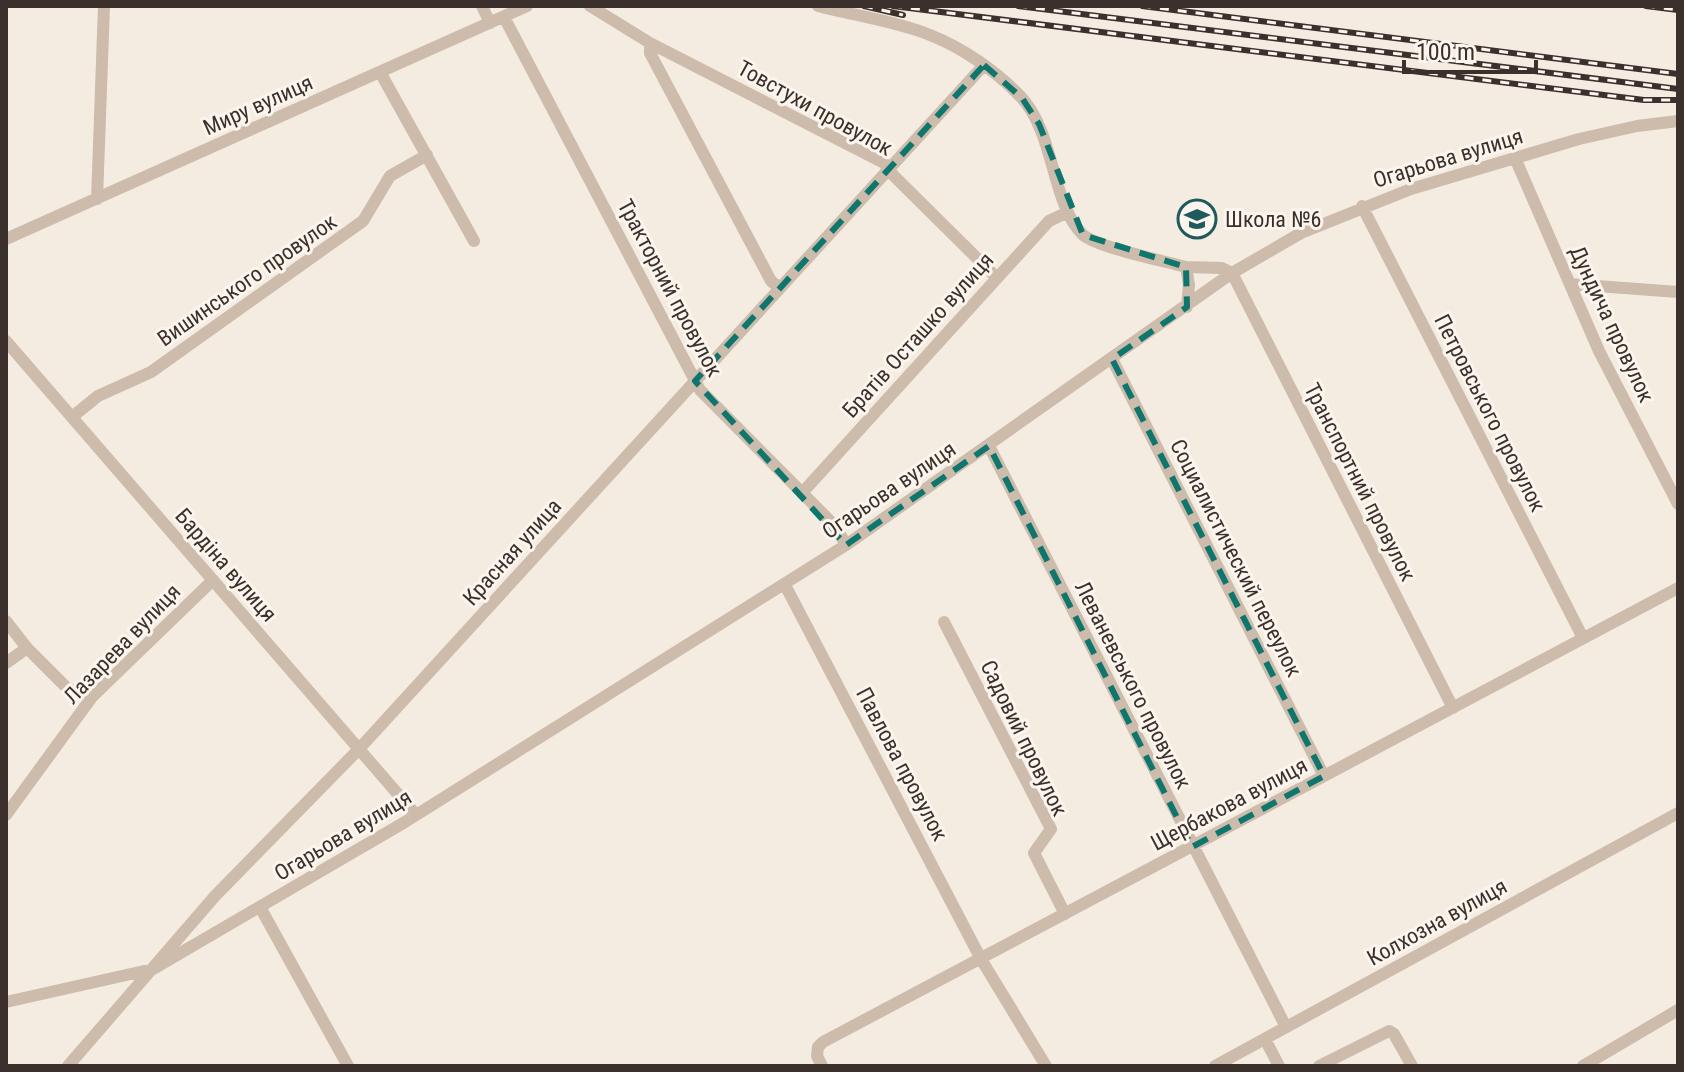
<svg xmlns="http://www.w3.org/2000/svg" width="1684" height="1072" font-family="'Roboto Condensed',sans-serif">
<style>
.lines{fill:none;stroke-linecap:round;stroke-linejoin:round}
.minor{stroke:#cdbbac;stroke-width:12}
.rail-casing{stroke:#3b302b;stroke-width:6}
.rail{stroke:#fbf5ee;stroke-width:3;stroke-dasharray:9;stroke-linecap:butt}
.marked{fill:none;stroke:#0f766e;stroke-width:6;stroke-dasharray:16 10;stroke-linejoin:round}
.labels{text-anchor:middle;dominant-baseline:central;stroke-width:6;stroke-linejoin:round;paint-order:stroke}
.street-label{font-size:22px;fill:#3b302b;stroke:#fbf5ee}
.poi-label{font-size:22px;fill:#3b302b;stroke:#fbf5ee;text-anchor:start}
</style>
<rect width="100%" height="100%" fill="#f4ebe1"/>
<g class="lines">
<!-- minor -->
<path class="minor" d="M482 6 490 23
M590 6 650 43 884 163 894 176 997 278
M818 6C852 15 899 22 930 35 963 48 996 71 1020 96 1055 132 1051 202 1082 234 1095 247 1164 261 1186 267L1189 285 1187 307
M504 17 700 390 836 527 846 545
M650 43V53L771 281 780 288
M380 72 474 241
M1515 158 1599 351 1678 504
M97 199 104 6
M1362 206 1583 638
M6 239 527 6
M1186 267 1222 268 1232 273 1453 708
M1570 284 1678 292
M6 341 416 815
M1112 359 1324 776
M72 417 98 396 151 372 363 221 390 176 427 155
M989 446 1286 1027
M802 493 1049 221 1068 212
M785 585 981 959 1046 1066
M6 621 27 648 68 689 92 697
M944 622 1051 829 1034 853 1065 914
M6 663 27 648
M6 815 92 697 213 580
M260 907 348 1066
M6 1002 153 969 405 822 846 545 1232 273 1301 233 1411 189 1579 139 1637 126 1678 121
M1265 1039 1279 1066
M68 1066 215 896 359 749 984 65
M822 1066 817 1056 818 1047 823 1042 1678 588
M1215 1066 1678 813
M1319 1066 1389 1031 1394 1034 1412 1066
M1583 1066 1678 1010"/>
<!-- rail casing -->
<g class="rail-casing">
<path id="rail" d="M864 6 903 15
M893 6 1644 100H1678
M1018 6 1678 89
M1142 6 1678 74
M1646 6 1678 10"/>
</g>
<!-- rail -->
<use href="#rail" class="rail"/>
</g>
<!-- marked area -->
<path class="marked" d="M984 65 1022 98 1039 124 1083 235 1186 267 1187 307 1112 359 1324 776 1192 847 989 446 846 545 695 381Z"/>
<!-- icons -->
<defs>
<g id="school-ring" transform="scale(2)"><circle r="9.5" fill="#fbf5ee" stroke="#1f5a5e" stroke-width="1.5"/><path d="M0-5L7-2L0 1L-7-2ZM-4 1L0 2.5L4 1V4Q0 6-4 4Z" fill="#1f5a5e"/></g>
</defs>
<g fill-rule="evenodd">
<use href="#school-ring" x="1197" y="219"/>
</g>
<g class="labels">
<!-- street labels -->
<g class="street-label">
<text transform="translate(258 105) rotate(-24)">Миру вулиця</text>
<text transform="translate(815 108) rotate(29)">Товстухи провулок</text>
<text transform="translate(1448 158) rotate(-17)">Огарьова вулиця</text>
<text transform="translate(247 280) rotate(-35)">Вишинського провулок</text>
<text transform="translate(670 288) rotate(62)">Тракторний провулок</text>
<text transform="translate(1612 324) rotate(65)">Дундича провулок</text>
<text transform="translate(918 335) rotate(-48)">Братів Осташко вулиця</text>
<text transform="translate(1490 413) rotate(63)">Петровського провулок</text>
<text transform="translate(1360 482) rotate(63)">Транспортний провулок</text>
<text transform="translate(889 490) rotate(-34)">Огарьова вулиця</text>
<text transform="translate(512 552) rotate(-48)">Красная улица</text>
<text transform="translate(1236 558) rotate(63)">Социалистический переулок</text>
<text transform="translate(226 565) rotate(49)">Бардіна вулиця</text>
<text transform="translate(122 644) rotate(-46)">Лазарева вулиця</text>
<text transform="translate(1133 685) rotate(63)">Леваневського провулок</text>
<text transform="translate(1024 738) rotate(64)">Садовий провулок</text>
<text transform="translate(902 764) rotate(62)">Павлова провулок</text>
<text transform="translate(1229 804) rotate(-28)">Щербакова вулиця</text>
<text transform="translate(343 835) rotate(-31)">Огарьова вулиця</text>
<text transform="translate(1437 922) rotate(-29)">Колхозна вулиця</text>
</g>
<!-- poi labels -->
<g class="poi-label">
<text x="1225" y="219">Школа №6</text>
</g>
</g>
<!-- border -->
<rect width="1684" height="1072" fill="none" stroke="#3b302b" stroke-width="16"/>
<!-- scale -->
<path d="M1404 60v12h132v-12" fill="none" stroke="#3b302b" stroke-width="4"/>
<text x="1416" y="60" font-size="24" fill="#3b302b" stroke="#fbf5ee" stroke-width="6" paint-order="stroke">100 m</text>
</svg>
